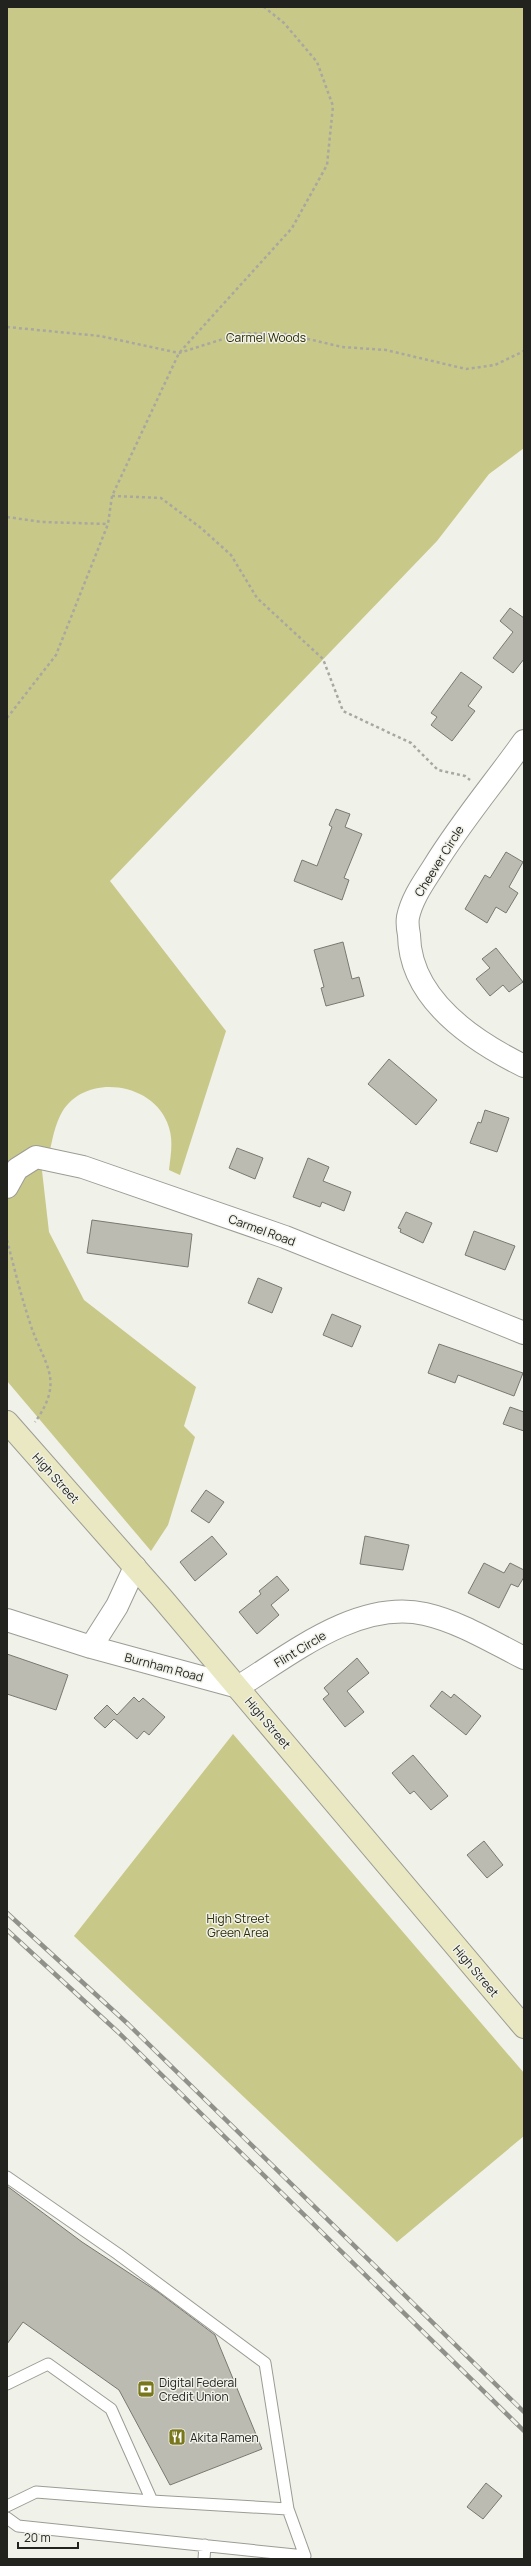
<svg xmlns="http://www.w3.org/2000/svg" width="531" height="2566" font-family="Manrope,sans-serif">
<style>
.green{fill:#c8c889}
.building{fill:#bbbbb2;stroke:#797971}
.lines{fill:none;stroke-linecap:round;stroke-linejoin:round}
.service-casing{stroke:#9c9c94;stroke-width:13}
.minor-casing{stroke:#9c9c94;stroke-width:24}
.secondary-casing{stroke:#9c9c94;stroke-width:24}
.path{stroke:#a8a8a1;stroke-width:2.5;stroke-dasharray:3 3;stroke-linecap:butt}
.service{stroke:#fff;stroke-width:11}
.minor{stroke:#fff;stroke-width:22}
.secondary{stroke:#eae8c2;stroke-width:22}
.rail-casing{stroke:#91918b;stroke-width:4.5}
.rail{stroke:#f0f1e8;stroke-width:3;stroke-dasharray:9;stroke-linecap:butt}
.labels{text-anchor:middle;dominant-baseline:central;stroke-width:3;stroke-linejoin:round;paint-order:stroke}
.park-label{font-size:12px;fill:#2c2b01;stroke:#f0f1e8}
.street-label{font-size:12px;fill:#22221f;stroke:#f0f1e8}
.poi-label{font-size:12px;fill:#22221f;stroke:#f0f1e8;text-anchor:start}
</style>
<rect width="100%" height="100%" fill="#f0f1e8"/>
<!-- green -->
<path class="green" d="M7 7H524V448L489 474 437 541 110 881 226 1031 180 1175 169 1170C171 1153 174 1138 167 1122 150 1080 80 1073 60 1116 53 1130 51 1148 47 1163L41 1162 49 1232 84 1300 196 1387 184 1426 195 1437 168 1525 151 1551 7 1381Z
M233 1734 524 2073V2136L397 2242 74 1936Z"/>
<!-- building -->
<path class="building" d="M510 608 524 618V659L513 673 493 658 513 632 500 621Z
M461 672 482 687 468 706 475 711 452 741 431 725 437 717 431 713Z
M336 809 350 814 345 827 362 834 344 878 349 880 342 900 294 881 302 860 317 866 332 827 329 825Z
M506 852 523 862 509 887 518 893 506 913 496 907 487 923 465 909 485 875 490 878Z
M343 942 352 979 359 977 364 996 326 1006 321 988 324 987 314 950Z
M496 948 523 982 509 992 503 985 490 996 476 979 490 968 482 959Z
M389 1059 437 1100 416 1125 368 1084Z
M485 1110 509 1118 497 1152 470 1143 478 1122 481 1123Z
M237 1148 263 1158 255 1179 229 1168Z
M308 1158 329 1167 323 1181 351 1192 344 1211 322 1202 320 1207 293 1197Z
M406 1212 432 1223 423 1243 400 1232 401 1229 398 1228Z
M92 1220 192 1234 188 1267 87 1253Z
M474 1231 515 1246 505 1270 465 1255Z
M258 1278 282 1288 272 1313 248 1303Z
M332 1314 361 1326 352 1347 323 1335Z
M439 1344 523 1373 514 1396 458 1375 455 1383 428 1373Z
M510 1407 524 1412V1431L503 1424Z
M206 1490 224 1502 209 1523 191 1511Z
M212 1536 227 1554 195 1581 180 1562Z
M365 1536 409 1545 403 1570 360 1564Z
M484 1563 504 1573 510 1563 524 1570V1577L518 1587 511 1584 499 1608 468 1593Z
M277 1576 289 1590 271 1605 279 1615 257 1634 239 1612 261 1594 259 1591Z
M7 1654 68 1675 56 1710 7 1694Z
M357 1658 369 1673 347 1691 364 1712 345 1727 323 1699 329 1694 324 1688Z
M442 1691 451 1698 454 1694 481 1716 466 1735 430 1706Z
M134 1697 139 1702 143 1698 165 1717 149 1735 144 1731 137 1739 114 1719 105 1728 94 1718 107 1705 117 1715Z
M413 1755 448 1796 431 1810 414 1791 410 1794 392 1773Z
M484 1841 503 1865 487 1878 467 1855Z
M7 2186 82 2242 158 2292 215 2335 262 2449 170 2485 119 2390 23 2322 7 2344Z
M486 2483 502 2496 483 2519 467 2507Z"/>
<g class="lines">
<!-- service casing -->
<g class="service-casing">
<path id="service" d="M7 2177 118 2254 265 2363 288 2509 152 2501
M7 2384 48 2364 111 2409 152 2501 36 2492 7 2506
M7 2518 18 2526 305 2556 288 2509
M204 2559 205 2545"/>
</g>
<!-- minor casing -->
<g class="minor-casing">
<path id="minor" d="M524 741C494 783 461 822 434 866 424 882 412 898 408 917 407 923 408 930 409 935 410 999 471 1040 524 1066
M7 1187 17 1169 36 1157 83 1167 285 1237 524 1333
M7 1620 91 1647 238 1687C290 1655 358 1599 425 1614 460 1622 492 1642 524 1658
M91 1647 117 1606 135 1567"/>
</g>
<!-- secondary casing -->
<g class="secondary-casing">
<path id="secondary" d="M7 1422 162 1598 524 2027"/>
</g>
<!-- path -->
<path class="path" d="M7 327 100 336 179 353 242 333 287 334 342 347 386 350 466 369 495 365 524 351
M112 496 161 498 201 528 231 555 257 598 323 659 343 711 411 743 438 770 465 776 470 780
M7 517 42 522 108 524
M7 718 56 655 108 524 112 496 179 353 292 228 327 165 333 106 317 62 284 23 264 7
M7 1240C14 1267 21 1296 30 1323 43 1364 66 1379 35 1422"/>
<!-- service -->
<use href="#service" class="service"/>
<!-- minor -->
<use href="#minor" class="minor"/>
<!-- secondary -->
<use href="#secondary" class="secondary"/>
<!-- rail casing -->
<g class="rail-casing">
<path id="rail" d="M7 1913 128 2024 524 2412
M7 1930 118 2032 524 2431"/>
</g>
<!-- rail -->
<use href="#rail" class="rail"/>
</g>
<!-- icons -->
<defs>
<g id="bank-square" transform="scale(0.9)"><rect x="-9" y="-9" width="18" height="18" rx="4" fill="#79771c" stroke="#f0f1e8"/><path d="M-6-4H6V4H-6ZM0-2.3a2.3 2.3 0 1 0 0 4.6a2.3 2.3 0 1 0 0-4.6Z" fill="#fff"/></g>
<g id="restaurant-square" transform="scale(0.9)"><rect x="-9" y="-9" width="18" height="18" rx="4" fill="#79771c" stroke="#f0f1e8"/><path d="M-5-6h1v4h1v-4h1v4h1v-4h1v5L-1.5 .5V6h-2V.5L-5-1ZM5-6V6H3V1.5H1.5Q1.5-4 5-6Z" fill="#fff"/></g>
</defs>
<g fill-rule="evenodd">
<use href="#bank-square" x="146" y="2389"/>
<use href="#restaurant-square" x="177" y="2437"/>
</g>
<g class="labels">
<!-- park labels -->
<g class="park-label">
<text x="266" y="337">Carmel Woods</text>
<text x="238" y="1918">High Street<tspan x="238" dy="14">Green Area</tspan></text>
</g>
<!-- street labels -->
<g class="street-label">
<text transform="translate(439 861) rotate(-58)">Cheever Circle</text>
<text transform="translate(262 1230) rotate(20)">Carmel Road</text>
<text transform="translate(56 1478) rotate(48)">High Street</text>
<text transform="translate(300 1649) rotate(-31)">Flint Circle</text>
<text transform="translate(164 1667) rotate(15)">Burnham Road</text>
<text transform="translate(268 1723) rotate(50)">High Street</text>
<text transform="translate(476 1971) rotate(50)">High Street</text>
</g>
<!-- poi labels -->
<g class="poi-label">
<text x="159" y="2382">Digital Federal<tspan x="159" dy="14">Credit Union</tspan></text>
<text x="190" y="2437">Akita Ramen</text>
</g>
</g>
<!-- border -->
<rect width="531" height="2566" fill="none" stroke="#22221f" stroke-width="16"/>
<!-- scale -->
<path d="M18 2542v6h60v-6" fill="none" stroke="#22221f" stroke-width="2"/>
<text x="24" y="2542" font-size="12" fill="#22221f" stroke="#f0f1e8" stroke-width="3" paint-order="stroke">20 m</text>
</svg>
